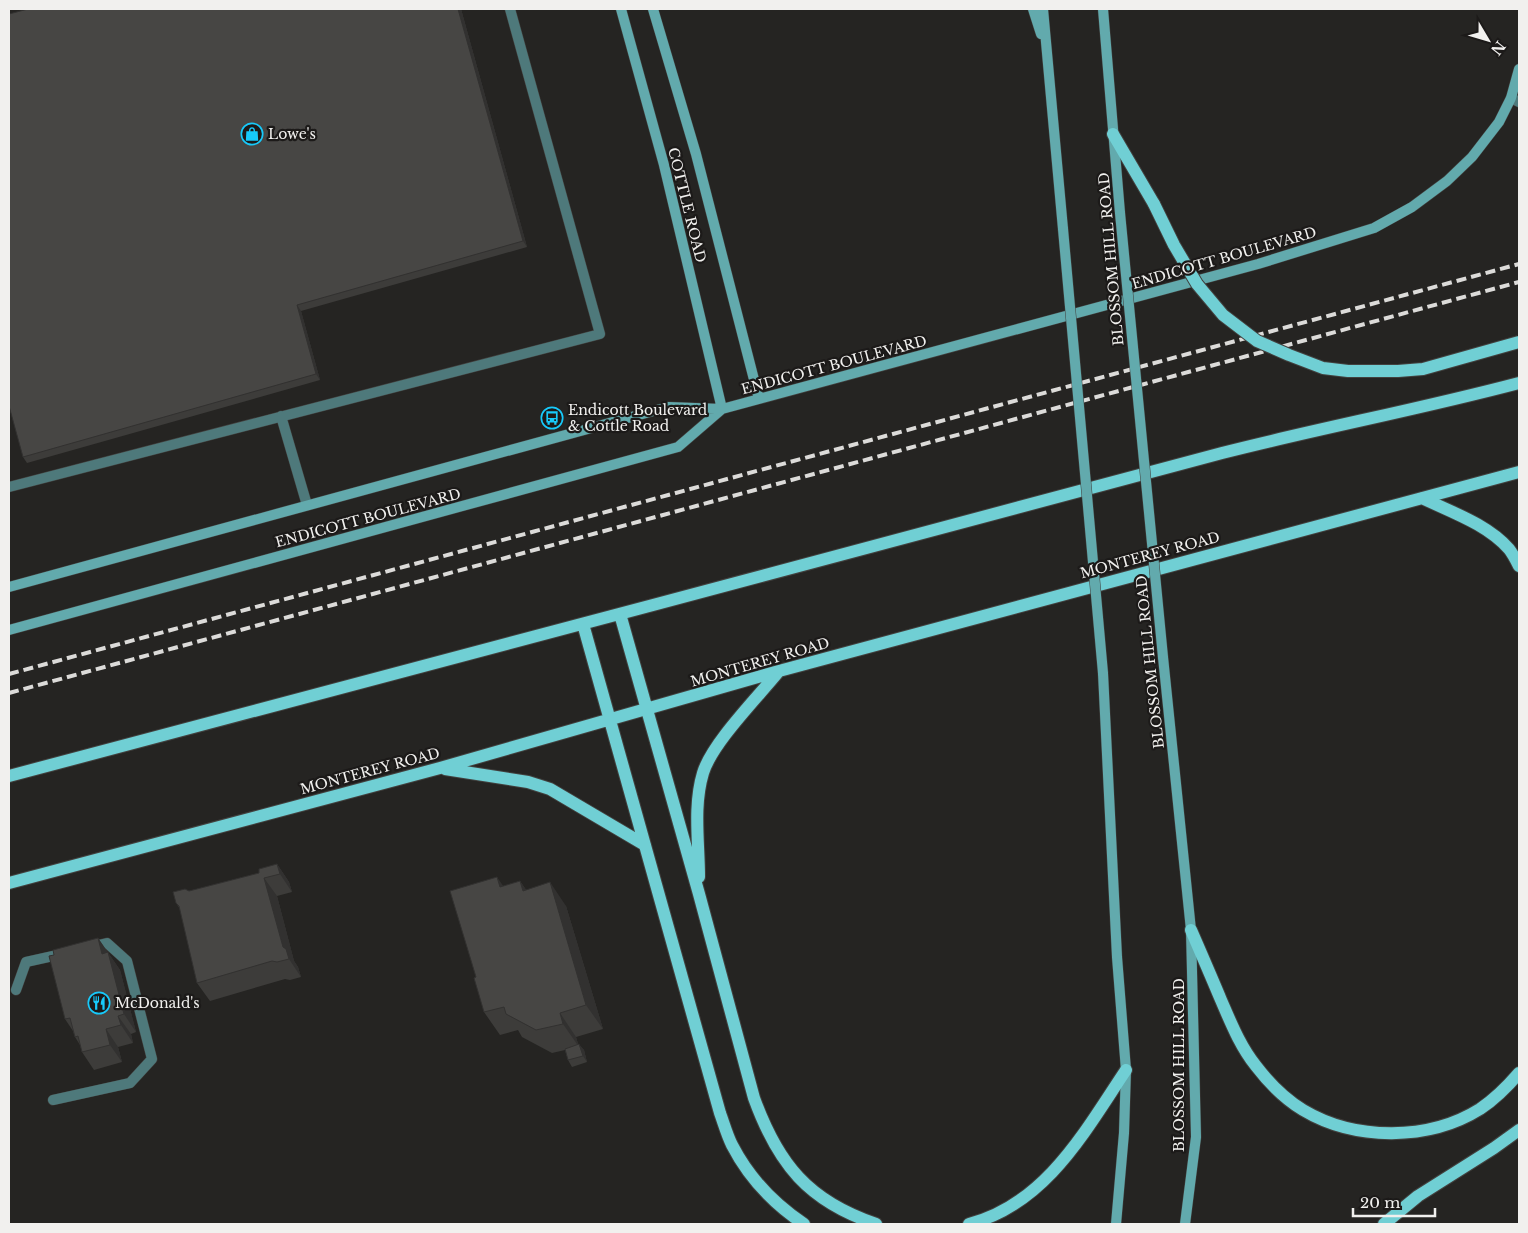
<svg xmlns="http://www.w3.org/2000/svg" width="1528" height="1233" font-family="'Libre Baskerville',serif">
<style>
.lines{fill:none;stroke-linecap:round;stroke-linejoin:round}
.lane-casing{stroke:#42413f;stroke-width:11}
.street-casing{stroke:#42413f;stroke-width:11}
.secondary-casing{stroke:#42413f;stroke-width:11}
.primary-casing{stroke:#42413f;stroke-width:14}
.lane{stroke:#4e797b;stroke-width:10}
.street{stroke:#4e797b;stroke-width:10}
.secondary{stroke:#62aaad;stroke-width:10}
.primary{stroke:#70cfd4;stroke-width:12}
.rail{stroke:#dcdbd9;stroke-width:4;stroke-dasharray:10 5;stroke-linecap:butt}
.secondary-bridge-casing{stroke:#42413f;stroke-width:11;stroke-linecap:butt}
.primary-bridge-casing{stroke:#42413f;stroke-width:14;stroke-linecap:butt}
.secondary-bridge{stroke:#62aaad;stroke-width:10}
.primary-bridge{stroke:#70cfd4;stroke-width:12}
.wall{fill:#3d3c3a}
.shaded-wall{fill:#323130}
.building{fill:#474644;stroke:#323130}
.labels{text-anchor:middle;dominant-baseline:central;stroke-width:4.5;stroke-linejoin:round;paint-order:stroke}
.poi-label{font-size:14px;fill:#f1f0ee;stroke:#1c1a19;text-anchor:start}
.street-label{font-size:14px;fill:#f1f0ee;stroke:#1c1a19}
</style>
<rect width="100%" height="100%" fill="#252422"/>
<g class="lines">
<!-- lane casing -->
<g class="lane-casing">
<path id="lane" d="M281 416 307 505
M9 487 600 334 510 9
M16 990 26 962 62 954
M53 1100 130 1083 152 1059 127 961 107 943 90 947"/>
</g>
<!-- street casing -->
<g class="street-casing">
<path id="street" d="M1511 98 1519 102"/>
</g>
<!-- secondary casing -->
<g class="secondary-casing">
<path id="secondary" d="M621 9 664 165 722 409
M653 9 696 154 759 399
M1033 9 1041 34
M1043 9 1063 229
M1103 9 1120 213
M9 587 668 407 722 409 759 399 1258 264 1374 228 1412 207 1447 181 1472 157 1499 122 1511 98 1519 69
M9 630 678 447 722 409
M1163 657 1191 930 1196 1137 1185 1224
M1103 673 1117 957 1126 1070 1124 1133 1116 1224"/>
</g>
<!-- primary casing -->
<g class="primary-casing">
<path id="primary" d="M1113 134 1154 204
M1422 498C1451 512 1487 524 1509 549 1513 554 1516 560 1519 566
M620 614 699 894 754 1098C778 1164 808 1201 876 1224
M583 624 720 1113C724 1124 727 1135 732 1145 749 1178 774 1204 804 1224
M445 769 528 782 550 789 645 845
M9 776C223 719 438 662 653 605 843 555 1032 502 1222 453 1320 428 1421 409 1519 383
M699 877C699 843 693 806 703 773 712 743 758 697 779 671
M9 883 440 768 779 671 1519 472
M1191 930C1201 953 1211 976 1221 1000 1231 1023 1240 1046 1256 1066 1269 1083 1285 1099 1303 1110 1355 1141 1429 1141 1480 1109 1495 1099 1507 1087 1519 1073
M969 1224C1046 1204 1085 1131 1126 1070
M1384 1224 1418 1196 1494 1148 1519 1130"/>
</g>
<!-- lane -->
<use href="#lane" class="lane"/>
<!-- street -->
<use href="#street" class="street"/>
<!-- secondary -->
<use href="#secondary" class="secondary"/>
<!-- primary -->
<use href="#primary" class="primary"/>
<!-- rail -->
<path class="rail" d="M9 674 1519 264
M9 693 1519 282"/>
<!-- secondary-bridge casing -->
<g class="secondary-bridge-casing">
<path id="secondary-bridge" d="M1120 213 1163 657
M1063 229 1103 673"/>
</g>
<!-- primary-bridge casing -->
<g class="primary-bridge-casing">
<path id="primary-bridge" d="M1154 204 1174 245 1197 284 1223 315 1257 341 1289 355 1323 368 1348 371H1398L1423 369 1519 342"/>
</g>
<!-- secondary-bridge -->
<use href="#secondary-bridge" class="secondary-bridge"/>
<!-- primary-bridge -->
<use href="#primary-bridge" class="primary-bridge"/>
</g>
<!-- wall -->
<path class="wall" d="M461 9 527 247 301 311 320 380 27 463 23 457Z
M277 864 289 882 292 892 277 896 294 961 298 967 301 977 290 980 285 979 210 1001 197 983 180 909 176 903 189 891 259 873Z
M520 881 526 890 566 906 603 1029 576 1037 578 1044 584 1050 587 1062 572 1067 568 1060 565 1050 552 1053 522 1037 518 1030 500 1035 484 1012 476 977 504 886Z
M98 938 120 970 136 1032 131 1034 133 1043 118 1047 122 1062 94 1070 82 1052 80 1045 75 1037 73 1031 65 1019 54 955Z"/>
<!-- shaded-wall -->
<path class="shaded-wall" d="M458 9H461L527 247 523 241Z
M297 305 301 311 320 380 316 374Z
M277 864 289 882 292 892 280 874Z
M497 877 513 900 500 887Z
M264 878 277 896 294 961 298 967 301 977 289 959 283 947Z
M520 881 536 904 523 891Z
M550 882 566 906 603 1029 586 1005Z
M98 938 120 970 136 1032 124 1014 102 954Z
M560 1013 576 1037 579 1047 563 1024Z
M118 1016 131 1034 133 1043 121 1025Z
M106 1029 118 1047 122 1062 110 1045Z
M579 1044 584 1050 587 1062 583 1056Z"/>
<!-- building -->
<path class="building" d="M28 9H458L523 241 297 305 316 374 23 457 9 406V14Z
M277 864 280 874 264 878 283 947 286 949 289 959 277 962 272 961 197 983 179 906 176 903 173 892 185 889 189 891 259 873V869Z
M497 877 500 887 520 881 523 891 550 882 586 1005 560 1013 563 1024 536 1030 506 1014 504 1007 484 1012 474 978 476 977 450 891Z
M98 938 102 954 108 952 124 1014 118 1016 121 1025 106 1029 110 1045 82 1052 78 1036 75 1037 70 1018 65 1019 49 956 54 955 53 950Z
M579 1044 583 1056 568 1060 565 1049Z"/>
<!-- icons -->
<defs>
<g id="shop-ring" transform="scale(1.125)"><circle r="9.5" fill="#1c1a19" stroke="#17cafb" stroke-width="1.5"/><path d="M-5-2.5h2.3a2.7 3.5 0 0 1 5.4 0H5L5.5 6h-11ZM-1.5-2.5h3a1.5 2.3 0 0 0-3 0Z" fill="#17cafb"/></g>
<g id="bus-ring" transform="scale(1.125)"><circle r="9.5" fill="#1c1a19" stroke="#17cafb" stroke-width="1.5"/><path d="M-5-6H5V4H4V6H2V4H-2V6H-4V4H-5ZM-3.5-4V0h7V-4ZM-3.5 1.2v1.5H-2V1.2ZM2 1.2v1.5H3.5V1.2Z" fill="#17cafb"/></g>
<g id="restaurant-ring" transform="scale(1.125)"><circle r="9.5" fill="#1c1a19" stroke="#17cafb" stroke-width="1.5"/><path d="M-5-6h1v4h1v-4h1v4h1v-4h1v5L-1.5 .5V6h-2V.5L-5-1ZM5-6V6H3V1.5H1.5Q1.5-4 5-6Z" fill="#17cafb"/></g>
</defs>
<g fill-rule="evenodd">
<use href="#shop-ring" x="252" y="134"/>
<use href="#bus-ring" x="552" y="418"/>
<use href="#restaurant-ring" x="99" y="1003"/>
</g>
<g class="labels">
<!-- poi labels -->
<g class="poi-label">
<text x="268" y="134">Lowe's</text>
<text x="568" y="410">Endicott Boulevard<tspan x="568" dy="16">&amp; Cottle Road</tspan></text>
<text x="115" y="1003">McDonald's</text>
</g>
<!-- street labels -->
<g class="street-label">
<text transform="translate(687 205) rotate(76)">COTTLE ROAD</text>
<text transform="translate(1224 258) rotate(-16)">ENDICOTT BOULEVARD</text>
<text transform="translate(1111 259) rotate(-95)">BLOSSOM HILL ROAD</text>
<text transform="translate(834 365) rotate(-15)">ENDICOTT BOULEVARD</text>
<text transform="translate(368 518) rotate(-15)">ENDICOTT BOULEVARD</text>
<text transform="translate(1150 555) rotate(-15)">MONTEREY ROAD</text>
<text transform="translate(760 662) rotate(-16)">MONTEREY ROAD</text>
<text transform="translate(1150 662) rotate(-96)">BLOSSOM HILL ROAD</text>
<text transform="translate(370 771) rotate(-15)">MONTEREY ROAD</text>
<text transform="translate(1179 1065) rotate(-90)">BLOSSOM HILL ROAD</text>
</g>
</g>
<!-- border -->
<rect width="1528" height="1233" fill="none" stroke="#f1f0ee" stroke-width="20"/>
<!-- north arrow -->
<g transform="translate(1488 40) rotate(128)" stroke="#1c1a19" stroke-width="4" paint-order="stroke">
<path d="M0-4L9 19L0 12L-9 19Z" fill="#f1f0ee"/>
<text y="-8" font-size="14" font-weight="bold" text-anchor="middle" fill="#f1f0ee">N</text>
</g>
<!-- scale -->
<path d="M1353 1208v8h82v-8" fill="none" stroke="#f1f0ee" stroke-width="2.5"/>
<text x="1360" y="1208" font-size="15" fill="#f1f0ee" stroke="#1c1a19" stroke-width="4" paint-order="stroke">20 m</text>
</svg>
